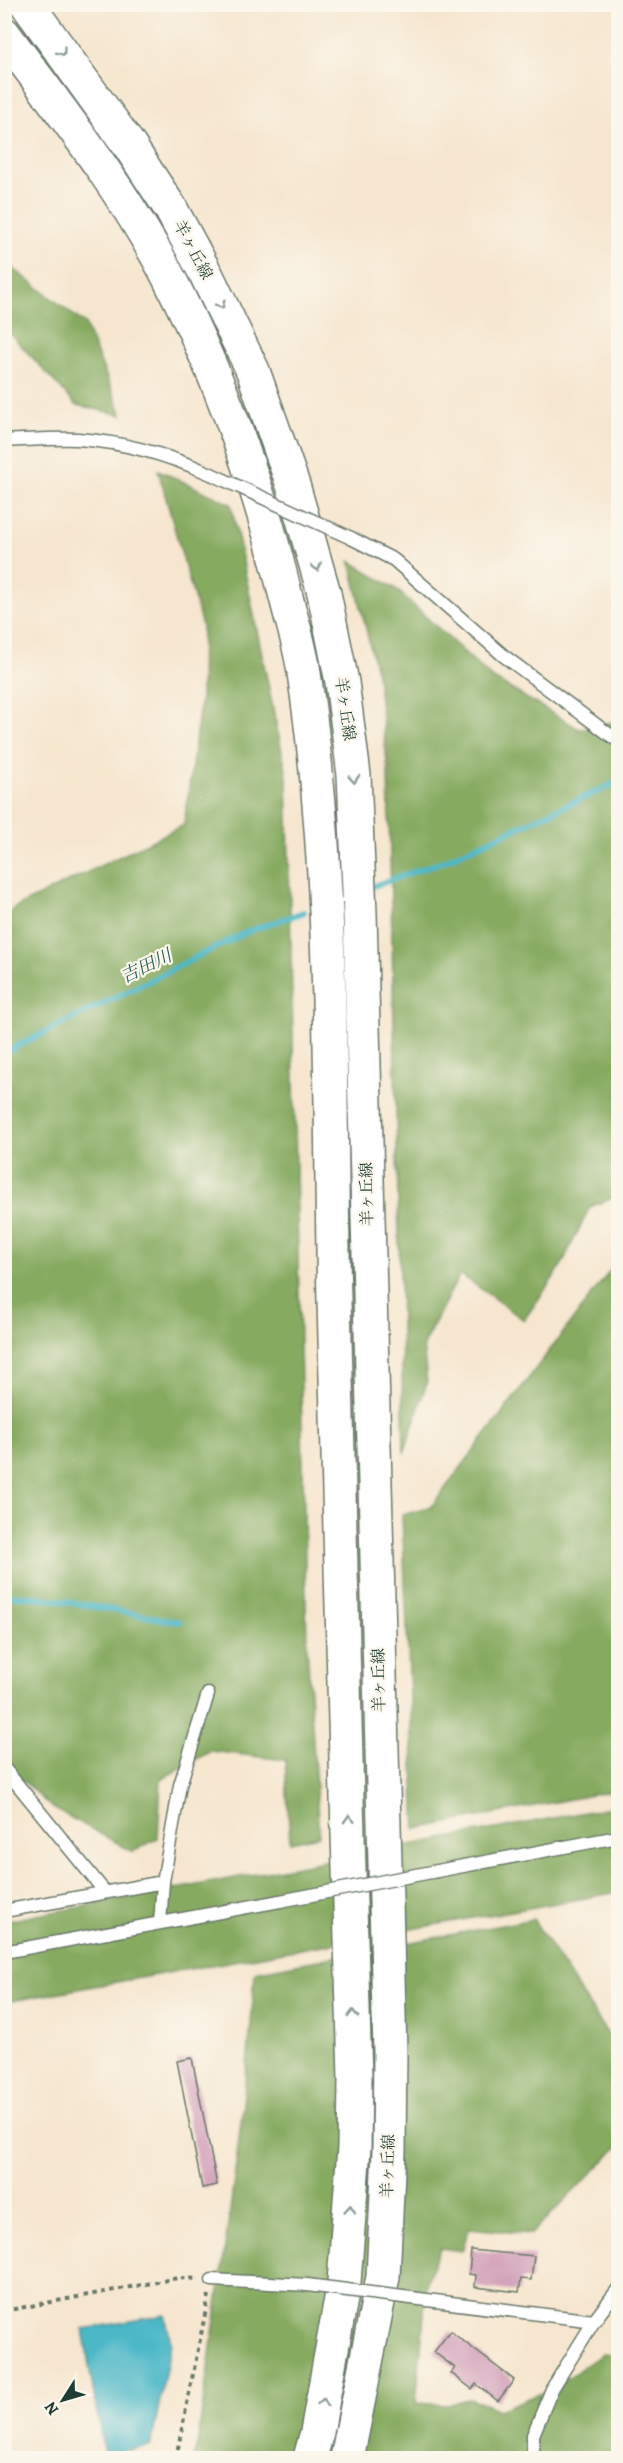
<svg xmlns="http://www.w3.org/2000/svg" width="623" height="2463" font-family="Alegreya,'Noto Serif JP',serif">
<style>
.forest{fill:#86aa60;stroke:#52744a;stroke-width:1.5}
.water{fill:#4bb7c7;stroke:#357a7e;stroke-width:1.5}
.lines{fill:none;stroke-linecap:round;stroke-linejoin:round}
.stream{stroke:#4bb7c7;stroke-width:6}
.building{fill:#cf99b6}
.lane-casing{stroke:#6a786a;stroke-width:15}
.primary-casing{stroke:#6a786a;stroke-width:36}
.path{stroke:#6a786a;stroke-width:4;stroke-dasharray:4.5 4.5;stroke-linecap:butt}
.lane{stroke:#fff;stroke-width:12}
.primary{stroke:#fff;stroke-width:33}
.lane-bridge-casing{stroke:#6a786a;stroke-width:15;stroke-linecap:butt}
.lane-bridge{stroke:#fff;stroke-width:12}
.oneway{stroke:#8f9e9a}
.labels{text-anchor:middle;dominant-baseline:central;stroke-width:4.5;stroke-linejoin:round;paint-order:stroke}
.street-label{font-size:16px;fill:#1f3d34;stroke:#fbf7ec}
.water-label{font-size:18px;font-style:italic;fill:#2a5c59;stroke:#fbf7ec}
</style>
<rect width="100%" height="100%" fill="#fbf7ec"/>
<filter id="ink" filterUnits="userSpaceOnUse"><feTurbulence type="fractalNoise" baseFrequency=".0167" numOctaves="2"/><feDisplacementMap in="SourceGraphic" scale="12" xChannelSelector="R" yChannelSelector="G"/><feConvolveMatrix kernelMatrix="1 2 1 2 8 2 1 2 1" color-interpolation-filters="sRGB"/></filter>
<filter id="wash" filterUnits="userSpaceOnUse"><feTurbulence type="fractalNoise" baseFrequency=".008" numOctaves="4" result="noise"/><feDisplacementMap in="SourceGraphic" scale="24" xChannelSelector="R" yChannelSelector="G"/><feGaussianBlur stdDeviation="1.35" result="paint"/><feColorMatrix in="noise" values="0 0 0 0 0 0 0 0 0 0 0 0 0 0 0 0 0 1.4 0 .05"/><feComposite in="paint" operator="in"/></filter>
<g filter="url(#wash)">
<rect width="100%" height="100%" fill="#f6e6cf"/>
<!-- forest -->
<path class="forest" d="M5 262 85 324 122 415 76 405 5 328Z
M158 470 231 504 287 776 307 1645 319 1836 290 1842 285 1760 211 1751 161 1779 158 1838 133 1852 51 1807 5 1764 4 919 14 908 184 825 201 697 202 626Z
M350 561 396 589 492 678 579 729 618 721V1196L590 1207 560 1268 524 1320 460 1274 423 1345 427 1382 404 1453 388 770 377 675Z
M618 1260V1790L416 1829 402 1515 431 1507Z
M618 1806V1892L5 2002V1921Z
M533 1919 618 2050V2147L531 2234 469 2228 462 2251 440 2248 427 2281 416 2403 448 2405 470 2398 499 2410 552 2389 602 2354 618 2356V2458H193L197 2446C219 2289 244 2131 255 1972Z"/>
<!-- water -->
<path class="water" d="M165 2315 171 2343 151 2446 104 2454 83 2329Z"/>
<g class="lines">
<!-- stream -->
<path class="stream" d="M368 888 444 861 618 782
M4 1053 249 931 304 912
M4 1595 45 1598 180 1622"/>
</g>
<g id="blocks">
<!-- building -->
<path class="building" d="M192 2058 217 2185 202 2188 177 2061Z
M471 2250 534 2256 531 2280 521 2279 519 2292 475 2287 476 2275 469 2274Z
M450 2331 514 2380 498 2401 476 2384 472 2389 451 2373 455 2368 434 2352Z"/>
</g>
</g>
<g filter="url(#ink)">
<use href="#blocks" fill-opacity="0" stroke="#6a786a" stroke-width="1.5"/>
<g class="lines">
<!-- lane casing -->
<g class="lane-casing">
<path id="lane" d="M4 441C29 440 54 438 78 439 125 442 168 455 211 474
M351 538 394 560 504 656 618 741
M4 1768 105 1892
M437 1871 618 1837
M4 1911 163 1882
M160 1923 163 1882 180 1785 208 1694
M4 1952 280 1901
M212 2280 307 2285
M411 2298 594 2321
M533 2458V2435L552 2389 594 2321 618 2289"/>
</g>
<!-- primary casing -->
<g class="primary-casing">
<path id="primary" d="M27 4 129 145 171 209 207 276 253 371 293 485 324 593 342 682 354 775 360 913 390 2053 389 2151 383 2277 347 2458
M4 34C61 111 121 187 166 272 220 376 260 487 287 601 293 625 301 649 304 673 335 880 329 1092 334 1301 339 1560 348 1819 355 2078L354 2147 344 2282 317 2432 310 2458"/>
</g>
<!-- path -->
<path class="path" d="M4 2311 178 2278 199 2279
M176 2458 209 2295"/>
<!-- lane -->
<use href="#lane" class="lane"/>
<!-- primary -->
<use href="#primary" class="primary"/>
<!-- lane-bridge casing -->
<g class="lane-bridge-casing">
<path id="lane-bridge" d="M211 474 351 538
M280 1901 437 1871
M307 2285 411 2298"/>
</g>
<!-- lane-bridge -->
<use href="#lane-bridge" class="lane-bridge"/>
</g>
<!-- one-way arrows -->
<defs><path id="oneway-chevron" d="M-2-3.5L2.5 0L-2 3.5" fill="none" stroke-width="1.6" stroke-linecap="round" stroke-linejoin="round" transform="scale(1.5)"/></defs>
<g class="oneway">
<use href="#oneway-chevron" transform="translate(62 52) rotate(54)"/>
<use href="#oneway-chevron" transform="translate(221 305) rotate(64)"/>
<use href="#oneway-chevron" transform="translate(317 567) rotate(74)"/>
<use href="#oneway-chevron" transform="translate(354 779) rotate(86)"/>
<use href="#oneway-chevron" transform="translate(349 1819) rotate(-92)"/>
<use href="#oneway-chevron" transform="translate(353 2014) rotate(-91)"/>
<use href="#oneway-chevron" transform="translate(350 2209) rotate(-86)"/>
<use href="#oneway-chevron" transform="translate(323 2402) rotate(-80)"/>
</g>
</g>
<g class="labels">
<!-- street labels -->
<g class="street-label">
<text transform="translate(193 250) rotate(62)">羊ヶ丘線</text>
<text transform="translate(345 709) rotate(82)">羊ヶ丘線</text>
<text transform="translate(367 1194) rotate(-91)">羊ヶ丘線</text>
<text transform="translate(379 1680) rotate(-91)">羊ヶ丘線</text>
<text transform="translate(388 2166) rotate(-88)">羊ヶ丘線</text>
</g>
<!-- water labels -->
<g class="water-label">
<text transform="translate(146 966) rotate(-26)">吉田川</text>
</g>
</g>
<!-- margin -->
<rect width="623" height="2463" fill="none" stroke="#fbf7ec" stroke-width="24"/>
<!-- north arrow -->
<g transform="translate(63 2400) rotate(233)" stroke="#fbf7ec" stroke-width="4.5" paint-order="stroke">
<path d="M0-4.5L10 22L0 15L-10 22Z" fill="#1f3d34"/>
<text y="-9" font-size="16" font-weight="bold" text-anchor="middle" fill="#1f3d34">N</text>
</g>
</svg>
